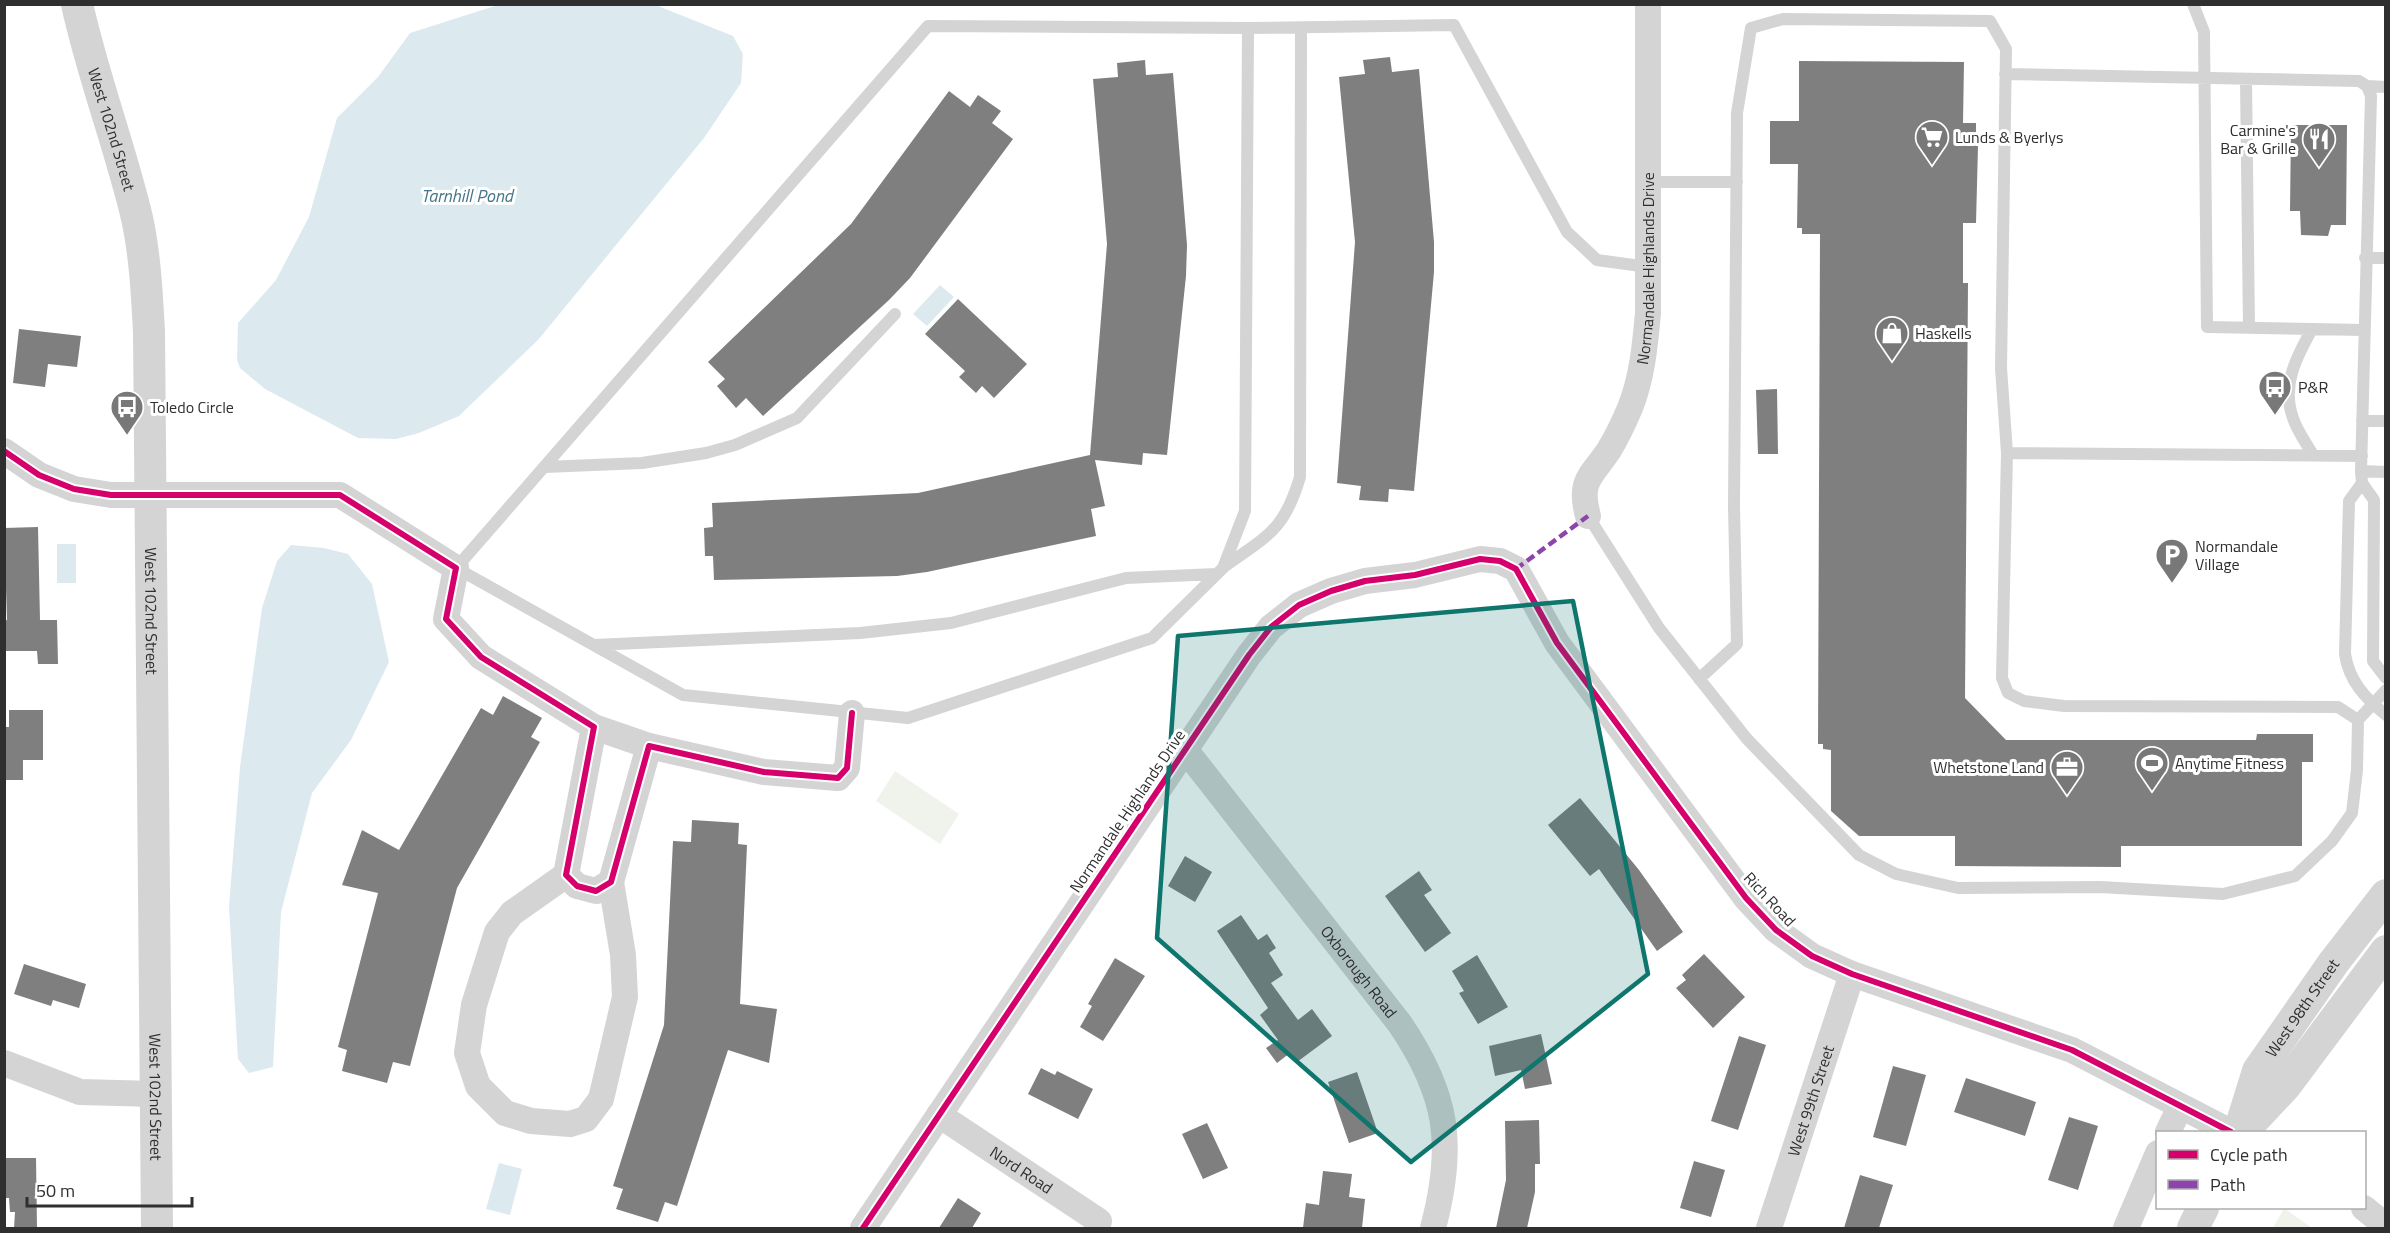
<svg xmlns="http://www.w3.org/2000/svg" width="2390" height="1233" font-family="'Titillium Web',sans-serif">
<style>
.green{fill:#f0f2ec}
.water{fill:#dceaf0}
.building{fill:#7f7f7f}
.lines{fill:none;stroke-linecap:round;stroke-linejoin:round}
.service{stroke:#d4d4d4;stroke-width:12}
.minor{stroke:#d4d4d4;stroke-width:26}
.tertiary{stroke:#d4d4d4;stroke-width:32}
.quiet{stroke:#8e44ad;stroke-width:4.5;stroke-dasharray:9 4.5;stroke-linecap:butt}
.cycleway-casing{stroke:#fff;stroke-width:10}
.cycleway{stroke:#d6006c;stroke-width:6}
.marked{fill:#0f766e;fill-opacity:0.2;stroke:#0f766e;stroke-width:4.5;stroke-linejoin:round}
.labels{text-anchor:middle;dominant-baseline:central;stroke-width:6;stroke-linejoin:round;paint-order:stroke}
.street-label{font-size:16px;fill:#2f2f2f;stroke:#fff}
.poi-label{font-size:16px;fill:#2f2f2f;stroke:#fff;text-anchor:start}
.water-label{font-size:18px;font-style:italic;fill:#457689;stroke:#fff}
</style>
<rect width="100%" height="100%" fill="#fff"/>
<!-- green -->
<path class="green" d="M895 771 959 814 940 844 876 801Z
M2284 1208 2312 1228H2273Z"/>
<!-- water -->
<path class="water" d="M653 4 733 36 743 54 741 83 704 138 538 340 459 416 419 433 396 439 358 438 265 389 240 368 237 360 238 323 276 280 309 217 337 118 378 77 410 33 498 5Z
M940 285 954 297 927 326 913 314Z
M57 544H76V583H57Z
M291 545 324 548 348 554 372 584 389 662 351 740 312 793 281 912 273 1067 249 1073 238 1059 229 907 240 767 262 608 277 561Z
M499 1163 522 1169 510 1215 486 1209Z"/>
<!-- building -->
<path class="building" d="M1390 57 1392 72 1419 69 1434 242V272L1414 491 1389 489 1388 502 1359 500 1361 486 1337 483 1355 242 1339 77 1365 74 1363 60Z
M1145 60 1146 75 1173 73 1187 245 1186 276 1167 455 1143 453 1142 465 1095 460 1105 506 1091 509 1096 536 927 572 897 576 714 580 713 556H705L704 528 713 527 712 503 918 493 1090 455 1107 244 1093 79 1118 77 1117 63Z
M1799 61 1964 62 1963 123H1976V146H1978L1976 223H1963V283H1968L1965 698 2006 740H2256L2257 734H2313V762H2302V846H2121V867L1955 866V836H1859L1831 811V750L1823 749V744H1818L1820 234H1802V228H1797L1798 164H1770V121H1799Z
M949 91 970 107 978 95 1001 111 992 123 1013 139 910 278 889 300 763 416 746 398 736 408 717 386 725 379 708 362 851 224Z
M2291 125H2347L2346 225H2331L2328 236 2301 235 2300 211H2290Z
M958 299 1027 364 994 398 982 386 976 393 959 377 965 371 925 334Z
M19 329 81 336 77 367 48 364 45 387 13 383Z
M1777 389 1778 454H1758L1756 390Z
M38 527 40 620H57L58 664H38L37 651H4V621L7 620 4 528Z
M503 696 542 718 531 737 540 742 457 888 410 1066 393 1062 387 1083 342 1071 347 1050 338 1047 378 893 342 885 362 830 399 850 481 708 493 715Z
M9 710H43V760H23V780H4V727H9Z
M1580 798 1639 870 1683 932 1657 951 1599 869 1590 876 1548 825Z
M692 820 739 823 738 844 747 845 740 1004 777 1009 769 1063 728 1050 677 1206 665 1202 658 1222 616 1209 623 1189 613 1186 664 1025 673 841 691 842Z
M1185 856 1212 872 1195 902 1168 886Z
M1419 871 1432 890 1424 895 1451 933 1425 952 1385 896Z
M1241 915 1258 940 1267 934 1276 948 1269 953 1283 975 1271 983 1298 1020 1312 1009 1332 1036 1297 1062 1290 1053 1277 1063 1266 1048 1278 1040 1260 1015 1268 1008 1217 931Z
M1704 954 1745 997 1713 1028 1676 988 1686 980 1682 975Z
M1477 955 1508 1007 1478 1024 1459 993 1464 991 1452 971Z
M1115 958 1145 976 1103 1041 1080 1027 1092 1006 1088 1004Z
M24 964 86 984 79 1008 53 1000 51 1006 14 994Z
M1541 1034 1552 1084 1525 1089 1521 1070 1495 1076 1489 1046Z
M1739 1036 1766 1045 1738 1130 1711 1121Z
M1893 1066 1926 1075 1906 1146 1873 1137Z
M1041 1068 1055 1075 1057 1071 1093 1089 1078 1119 1028 1094Z
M1357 1072 1378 1133 1349 1143 1328 1082Z
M1966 1078 2036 1102 2025 1136 1954 1112Z
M2069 1117 2098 1126 2078 1190 2048 1180Z
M1539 1120 1540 1164H1535V1192L1527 1228H1496L1506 1180 1505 1121Z
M1207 1123 1228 1168 1203 1179 1182 1134Z
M4 1158H36L37 1228H14L15 1212H10L9 1198H4Z
M1694 1161 1725 1170 1711 1217 1680 1208Z
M1323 1171 1352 1174 1349 1197 1365 1199 1362 1228H1303L1306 1203 1319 1205Z
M1860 1175 1893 1185 1879 1228H1844Z
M958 1198 981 1213 972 1228H939Z"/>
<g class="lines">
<!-- service -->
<path class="service" d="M2193 4 2204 32 2207 327 2363 330
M928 26 1248 28 1245 511 1223 568 1152 638 908 718 683 695 456 568Z
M1248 28 1454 25 1567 232 1597 260 1648 267
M2005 74 2359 81 2367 86 2371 96 2361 471 2362 483 2374 500 2373 661 2386 678
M2246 80 2249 328
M2367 86 2386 87
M1648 182H1737
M2365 258H2386
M2312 329C2297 356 2281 385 2293 418 2297 431 2307 444 2313 455
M2362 421H2386
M2007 453 2362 456
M545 467 642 463 706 453 735 445 797 418 895 314
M2361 471 2386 472
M2362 483 2349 501 2345 654C2349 681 2365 698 2386 715
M1588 516 1659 628 1747 739 1859 855 1896 874 1958 888 2100 887 2223 894 2295 876 2332 841 2352 813 2357 770 2358 720 2386 690
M1224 567C1268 535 1284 531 1300 477L1301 28
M594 645 860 633 951 623 1126 578 1216 574
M1699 679 1737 644 1734 507 1737 113 1751 28 1783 19 1990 21 2006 49 2001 368 2007 453 2002 678 2008 693 2024 701 2064 706 2338 707 2358 720"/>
<!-- minor -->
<g class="minor">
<path d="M4 451 39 475 74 489 111 495H340L456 568 446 619 481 657 594 727 566 875 577 886 596 891 611 882 649 746 764 772 838 778 847 768 852 713"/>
<path id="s1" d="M1588 516C1578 480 1592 476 1609 450 1617 437 1624 422 1630 408 1642 378 1645 346 1648 313V4"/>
<path d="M594 727 649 746"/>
<path id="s2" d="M1184 748 1400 1024C1448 1095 1455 1145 1433 1228"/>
<path d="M566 875 512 913 497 932 474 1005 467 1053 478 1086 505 1113 531 1121 570 1124 586 1119 601 1099 625 997 623 955 611 882"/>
<path d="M4 1063 80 1092 155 1094"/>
<path id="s3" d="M939 1115 1099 1221 1097 1228"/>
<path d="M2168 1132 2180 1107"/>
<path d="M2364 1208 2386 1226"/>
<path d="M863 1228 1249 655 1271 627 1299 605 1331 591 1365 581 1415 575 1480 559 1500 561 1516 569 1557 643 1746 898 1776 930 1812 956 1852 974 2072 1050 2231 1132"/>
<path id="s4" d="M1769 1228 1852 974"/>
<path d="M2126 1228 2158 1153"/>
</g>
<!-- tertiary -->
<g class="tertiary">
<path id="s5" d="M77 4C93 77 120 146 137 218 145 255 147 294 149 332L157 1228"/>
<path d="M2243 1131 2286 1085 2386 951"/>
<path id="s6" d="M2239 1132 2258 1071 2334 962 2386 895"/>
<path d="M2193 1228 2203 1208"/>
</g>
<!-- quiet -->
<path class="quiet" d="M1516 569 1588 516"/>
<!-- cycleway casing -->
<g class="cycleway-casing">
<path id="cycleway" d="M4 451 39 475 74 489 111 495H340L456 568 446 619 481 657 594 727 566 875 577 886 596 891 611 882 649 746 764 772 838 778 847 768 852 713
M863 1228 1249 655 1271 627 1299 605 1331 591 1365 581 1415 575 1480 559 1500 561 1516 569 1557 643 1746 898 1776 930 1812 956 1852 974 2072 1050 2231 1132"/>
</g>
<!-- cycleway -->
<use href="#cycleway" class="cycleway"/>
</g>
<!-- marked area -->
<path class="marked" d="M1573 601 1648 974 1411 1162 1157 938 1178 636Z"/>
<!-- icons -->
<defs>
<g id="supermarket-pin" transform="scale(1.725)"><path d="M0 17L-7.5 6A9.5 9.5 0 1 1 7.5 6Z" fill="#787878" stroke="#fff"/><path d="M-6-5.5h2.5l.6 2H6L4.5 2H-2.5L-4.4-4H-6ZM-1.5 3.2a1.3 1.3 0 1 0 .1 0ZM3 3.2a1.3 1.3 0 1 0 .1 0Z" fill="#fff"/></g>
<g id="restaurant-pin" transform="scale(1.725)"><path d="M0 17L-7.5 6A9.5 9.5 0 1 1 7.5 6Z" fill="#787878" stroke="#fff"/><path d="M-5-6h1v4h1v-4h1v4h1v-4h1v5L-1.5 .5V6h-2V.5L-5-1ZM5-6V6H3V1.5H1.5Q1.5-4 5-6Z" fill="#fff"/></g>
<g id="shop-pin" transform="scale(1.725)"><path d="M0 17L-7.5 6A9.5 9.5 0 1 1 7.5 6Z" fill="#787878" stroke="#fff"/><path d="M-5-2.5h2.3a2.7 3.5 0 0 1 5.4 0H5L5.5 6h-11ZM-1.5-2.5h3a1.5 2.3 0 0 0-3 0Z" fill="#fff"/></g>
<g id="bus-pin" transform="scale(1.725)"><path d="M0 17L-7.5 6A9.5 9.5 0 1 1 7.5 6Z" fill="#787878" stroke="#fff"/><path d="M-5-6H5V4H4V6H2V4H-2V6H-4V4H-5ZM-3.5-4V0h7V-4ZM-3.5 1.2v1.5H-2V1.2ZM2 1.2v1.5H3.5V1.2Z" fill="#fff"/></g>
<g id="parking-pin" transform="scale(1.725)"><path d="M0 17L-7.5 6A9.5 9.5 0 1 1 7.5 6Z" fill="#787878" stroke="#fff"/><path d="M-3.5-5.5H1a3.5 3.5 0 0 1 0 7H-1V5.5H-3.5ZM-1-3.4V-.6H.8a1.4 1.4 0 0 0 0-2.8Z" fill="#fff"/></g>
<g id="stadium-pin" transform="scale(1.725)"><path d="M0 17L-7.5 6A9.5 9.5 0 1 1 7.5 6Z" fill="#787878" stroke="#fff"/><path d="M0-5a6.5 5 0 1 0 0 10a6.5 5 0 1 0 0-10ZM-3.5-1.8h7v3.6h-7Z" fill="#fff"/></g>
<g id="office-pin" transform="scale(1.725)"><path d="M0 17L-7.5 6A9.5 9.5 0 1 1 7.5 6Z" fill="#787878" stroke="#fff"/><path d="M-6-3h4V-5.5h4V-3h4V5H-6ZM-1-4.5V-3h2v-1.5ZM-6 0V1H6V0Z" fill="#fff"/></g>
</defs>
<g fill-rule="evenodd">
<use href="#supermarket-pin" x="1932" y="137"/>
<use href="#restaurant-pin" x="2319" y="139"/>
<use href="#shop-pin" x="1892" y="333"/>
<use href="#bus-pin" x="2275" y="387"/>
<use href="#bus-pin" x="127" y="407"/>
<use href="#parking-pin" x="2172" y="555"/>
<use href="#stadium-pin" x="2152" y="763"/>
<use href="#office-pin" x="2067" y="767"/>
</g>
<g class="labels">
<!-- street labels -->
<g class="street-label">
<text stroke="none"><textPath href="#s5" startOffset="130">West 102nd Street</textPath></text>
<text stroke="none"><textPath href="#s1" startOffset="262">Normandale Highlands Drive</textPath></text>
<text stroke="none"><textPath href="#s5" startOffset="616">West 102nd Street</textPath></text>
<text transform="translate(1127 811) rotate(-56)">Normandale Highlands Drive</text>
<text transform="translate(1770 899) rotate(47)">Rich Road</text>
<text stroke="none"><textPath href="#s2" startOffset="284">Oxborough Road</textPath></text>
<text stroke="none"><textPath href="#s6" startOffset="141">West 98th Street</textPath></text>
<text stroke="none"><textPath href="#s5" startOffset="1102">West 102nd Street</textPath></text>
<text stroke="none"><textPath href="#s4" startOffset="134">West 99th Street</textPath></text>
<text stroke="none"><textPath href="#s3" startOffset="99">Nord Road</textPath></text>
</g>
<!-- poi labels -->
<g class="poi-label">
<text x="2296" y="130" text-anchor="end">Carmine's<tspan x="2296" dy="18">Bar &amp; Grille</tspan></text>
<text x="1955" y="137">Lunds &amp; Byerlys</text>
<text x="1915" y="333">Haskells</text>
<text x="2298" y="387">P&amp;R</text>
<text x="150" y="407">Toledo Circle</text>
<text x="2195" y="546">Normandale<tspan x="2195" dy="18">Village</tspan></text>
<text x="2175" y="763">Anytime Fitness</text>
<text x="2044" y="767" text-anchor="end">Whetstone Land</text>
</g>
<!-- water labels -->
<g class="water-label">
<text x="467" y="195">Tarnhill Pond</text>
</g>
</g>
<!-- border -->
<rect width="2390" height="1233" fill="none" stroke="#2f2f2f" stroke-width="12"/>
<!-- legend -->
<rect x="2156" y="1131" width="210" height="78" fill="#ffffff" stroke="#acacac" stroke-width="1.5"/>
<rect x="2168" y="1150" width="30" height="9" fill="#d6006c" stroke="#acacac" stroke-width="1.5"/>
<text x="2210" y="1161" font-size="18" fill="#2f2f2f">Cycle path</text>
<rect x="2168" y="1180" width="30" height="9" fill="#8e44ad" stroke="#acacac" stroke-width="1.5"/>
<text x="2210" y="1191" font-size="18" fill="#2f2f2f">Path</text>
<!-- scale -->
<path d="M27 1197v9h165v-9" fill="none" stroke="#2f2f2f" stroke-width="3"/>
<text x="36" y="1197" font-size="18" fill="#2f2f2f" stroke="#ffffff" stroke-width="4.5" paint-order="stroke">50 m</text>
</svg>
